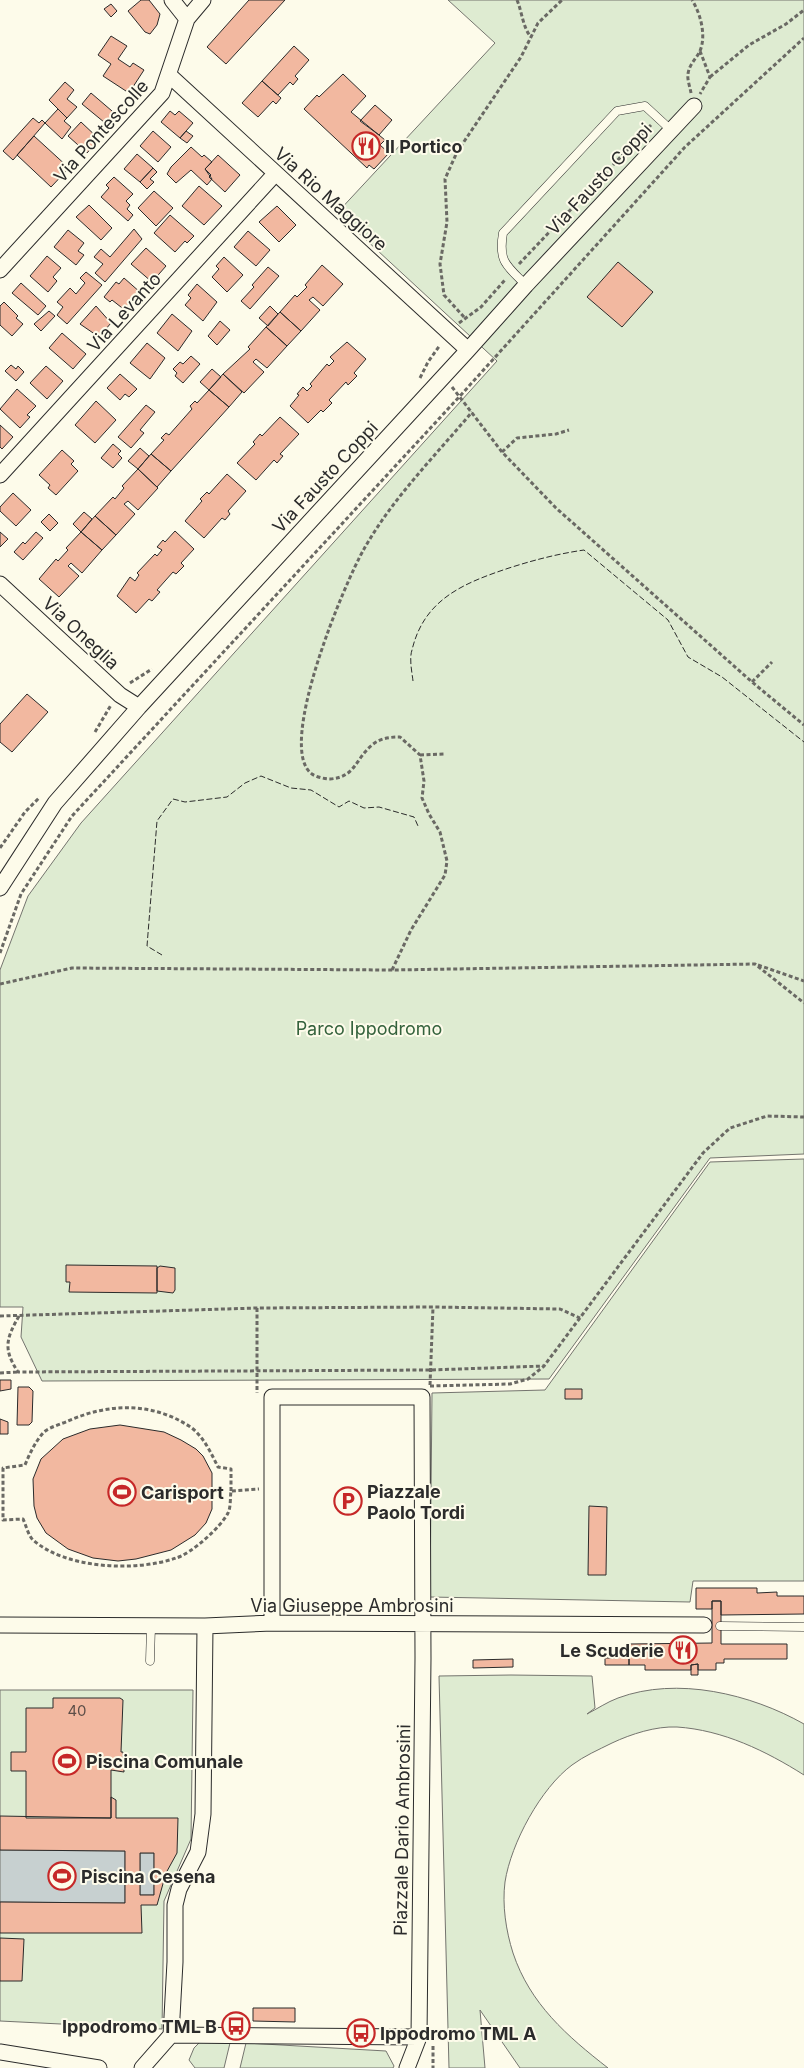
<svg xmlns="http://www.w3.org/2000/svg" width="804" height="2068" font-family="Inter,sans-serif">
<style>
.green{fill:#deebd1;stroke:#74746e}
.water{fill:#c7d0d0;stroke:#74746e}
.building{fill:#f2b8a0;stroke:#2b2b2b;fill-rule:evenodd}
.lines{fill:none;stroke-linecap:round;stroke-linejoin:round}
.service-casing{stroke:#2b2b2b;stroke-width:9}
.minor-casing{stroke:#2b2b2b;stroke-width:17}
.path{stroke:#6a6964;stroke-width:3;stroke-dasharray:4 2.5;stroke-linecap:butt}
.service{stroke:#fdfbea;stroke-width:8}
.minor{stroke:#fdfbea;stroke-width:15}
.fence{stroke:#2b2b2b;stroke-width:1;stroke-dasharray:6 2.5;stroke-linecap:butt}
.labels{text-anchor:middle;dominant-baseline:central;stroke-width:4;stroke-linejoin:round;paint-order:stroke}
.number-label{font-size:15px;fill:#5d4e48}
.street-label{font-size:18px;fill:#2b2b2b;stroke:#fdfbea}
.poi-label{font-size:18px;font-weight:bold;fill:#2b2b2b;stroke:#fdfbea;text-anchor:start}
.park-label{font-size:18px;fill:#34623c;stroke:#fdfbea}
</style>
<rect width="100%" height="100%" fill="#fdfbea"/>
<!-- green -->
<path class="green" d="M448 0H804V1154L710 1158 549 1379 42 1381 21 1337 23 1307H0V970L28 896 81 823 497 361 337 213 495 43Z
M804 1159V1581H693L690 1602 430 1597 432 1393 545 1390 710 1162Z
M511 1675 592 1676 595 1708 587 1714C597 1709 607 1702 618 1698 677 1676 751 1694 804 1724V1775C766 1751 723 1730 677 1727 656 1726 631 1734 612 1743 598 1750 584 1756 572 1765 541 1788 511 1843 505 1882 502 1905 506 1931 513 1953 530 2004 567 2036 608 2068H520L480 2010 485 2068H449L439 1676Z
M0 1690H193L191 1839 164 1901 162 2029 0 2021Z
M200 2042 230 2043 224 2068H195L189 2060 194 2048Z
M246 2043 386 2051 394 2066 393 2068H240Z"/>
<!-- water -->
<path class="water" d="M0 1850 125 1851V1903L0 1902Z
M140 1853H154V1895H140Z"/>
<!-- building -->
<path class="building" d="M141 0H149L160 14 157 25 150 34 145 32 128 11Z
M249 0H285L226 64 207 47Z
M111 4 117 11 111 17 104 9Z
M111 36 127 46 118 59 130 67 133 63 144 70 129 93 103 76 111 64 98 55Z
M294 46 309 60 295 76 298 79 293 85 290 82 278 95 262 81Z
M343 74 366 96 351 112 385 140 380 145 389 153 374 169 369 165 367 168 304 109 317 95 319 97Z
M262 81 281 98 276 104 273 101 258 117 242 103Z
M65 82 74 90 67 99 77 107 67 118 49 100Z
M91 93 119 117 110 127 82 104Z
M375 105 392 120 379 135 360 121Z
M58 109 67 118 64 121 71 127 62 139 45 123Z
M170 111 175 115 179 111 193 123 180 138 161 122Z
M33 118 39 123 42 120 45 123 13 160 3 151Z
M81 122 99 139 87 153 68 136Z
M153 131 171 147 158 162 140 146Z
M186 131 193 136 187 143 180 138Z
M34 136 69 168 51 187 17 155Z
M191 147 202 157 204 155 212 162 205 169 212 179 207 185 191 170 176 183 167 174 171 167Z
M137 154 153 168 140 182 124 169Z
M218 155 240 175 225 192 209 177 211 175 205 169Z
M153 168 157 172 150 179 154 182 147 189 140 182Z
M114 177 133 194 126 201 130 205 127 209 133 215 128 221 101 197 109 188 106 185Z
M199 186 222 206 204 225 182 206Z
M154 191 173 208 156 226 138 208Z
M89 205 112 228 101 240 76 217Z
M277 206 296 225 279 242 259 222Z
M170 215 194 236 187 243 185 241 175 252 154 233Z
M134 229 142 239 105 282 95 273 103 264 94 257 101 249 110 257Z
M68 230 84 243 78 251 84 255 76 265 54 247Z
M248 231 270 250 256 266 234 247Z
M146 248 166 266 152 282 131 264Z
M47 256 61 268 53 277 57 281 48 292 30 276Z
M224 257 243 275 227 292 212 277 219 269 216 266Z
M618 262 653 292 622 327 587 297Z
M322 265 343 284 323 306 313 297 309 300 320 310 301 331 280 312 295 295 297 297 307 287 305 285Z
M268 267 279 276 250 309 241 301 254 287 252 285Z
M86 272 102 285 67 324 57 315 63 307 57 302 70 288 76 294 85 283 80 278Z
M124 278 141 293 126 311 112 300 110 302 104 297 116 282 119 284Z
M21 283 46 306 38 315 12 293Z
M197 284 217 302 203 321 185 305 191 298 188 295Z
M4 302 18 316 16 318 23 324 12 336 0 325V306Z
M96 306 111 323 99 337 80 324Z
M270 306 278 314 268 326 259 318Z
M49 311 55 316 41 331 34 324Z
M280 312 301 331 287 346 266 327Z
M172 314 192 331 178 351 157 333Z
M220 321 230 330 217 345 208 336Z
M266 327 287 346 267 368 256 359 253 362 264 372 244 393 223 374 250 349 248 347Z
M62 333 86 354 73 369 49 348Z
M347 342 366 359 354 373 357 376 348 385 346 382 329 400 332 403 323 412 321 410 308 423 290 406 299 395 297 394 303 387 307 391 312 386 310 384 327 364 329 366 334 361 330 357Z
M147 343 165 358 150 379 130 363Z
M191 356 200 364 183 383 175 376 177 373 173 369 180 362 183 364Z
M11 365 16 369 18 366 24 372 16 381 5 371Z
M46 366 63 381 47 399 30 383Z
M212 369 221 377 209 390 200 382Z
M120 374 137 389 129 397 125 394 120 400 107 388Z
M223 374 242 392 229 407 209 390Z
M17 389 36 406 27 415 30 417 20 428 0 409Z
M209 390 229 407 171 471 151 454 164 440 161 438 166 433 169 435 192 409 190 406 195 401 197 403Z
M96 401 116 420 95 443 75 425Z
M146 405 155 412 140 430 144 433 131 448 118 437Z
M280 417 299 434 280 454 283 456 277 463 274 460 256 480 237 463 255 444 253 442 260 434 262 436Z
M0 425 13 437 2 449 0 447Z
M113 444 121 451 118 454 122 458 113 468 101 458Z
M140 448 149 456 138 469 128 461Z
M62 450 74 461 71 464 78 471 56 495 48 488 50 485 39 475Z
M151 454 171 471 157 487 138 469Z
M138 469 158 488 138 510 128 501 124 504 135 514 116 535 95 516 113 497 115 499 124 488 122 486Z
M227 474 246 491 228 511 230 514 225 520 222 518 204 538 185 521 202 501 200 499 207 492 209 494Z
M13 493 31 510 16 526 0 511V507Z
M84 512 92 519 81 532 73 524Z
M49 514 58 523 50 531 41 522Z
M95 516 116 535 102 550 81 532Z
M175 531 194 549 181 563 184 566 176 574 173 572 157 590 160 592 152 601 149 599 136 613 117 596 130 577 135 581 139 575 137 573 155 554 157 556 162 550 157 547 163 540 165 542Z
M0 532 8 539 0 547Z
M36 532 43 538 23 560 14 552 23 542 25 544Z
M81 532 102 550 82 573 71 563 68 566 79 576 59 597 39 579 56 559 58 561 68 550 66 548Z
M27 694 48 712 12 752 0 742V724Z
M66 1265 157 1266V1293L69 1292 70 1282H66Z
M160 1266 175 1268V1290L173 1293 157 1291V1268Z
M0 1380H11V1389L0 1391Z
M18 1387H29L33 1391 32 1422 29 1425H17Z
M565 1389H582V1399H565Z
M0 1419 8 1422V1434H0Z
M120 1425 164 1432 181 1440 196 1449 203 1456 212 1473V1509L206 1523 195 1535 171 1550 136 1559 118 1561 93 1558 68 1549 46 1533 37 1518 34 1506 33 1479 41 1459 63 1439 90 1429Z
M589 1506 607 1507 606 1575H588Z
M696 1588H757V1593L777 1592V1596H804V1614L721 1615V1601H712V1609H696Z
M712 1601H721V1644H787V1659H724V1663H716V1670H698V1664L691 1665V1670H645V1665H629V1644L712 1643Z
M619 1653H629V1665H605V1658H619Z
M513 1659V1667L473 1668V1660Z
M698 1664V1675H691V1665Z
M53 1698H120L123 1700 121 1752H123L124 1772 111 1770V1818H26V1771H11V1752H26V1708H53Z
M111 1797 116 1800V1818H178L177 1853 166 1873 157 1905H141L142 1933H0V1902L125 1903V1851L0 1850V1816L111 1818ZM140 1853H154V1895H140Z
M0 1938 24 1939 22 1981H0Z
M253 2008H295V2022L253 2021Z"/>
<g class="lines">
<!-- service casing -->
<g class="service-casing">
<path id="service" d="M526 285C507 266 498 262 503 233L617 111 645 106 671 130
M720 1626 804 1627
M150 1661 151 1626"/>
</g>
<!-- minor casing -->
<g class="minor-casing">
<path id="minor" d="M172 0 187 19
M169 75 468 350
M0 270 162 93 187 19 203 0
M0 475 275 174
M0 584 120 695 139 707
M0 888 55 803 139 707 468 350 526 285 694 106
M272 1623V1397H422L423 1658 419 2037 407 2068
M0 1625 205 1626 272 1623 704 1625
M171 2035 175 1962V1905L179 1889 198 1852 203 1814 205 1626
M0 2052 99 2068
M142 2068 171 2035 419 2037"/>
</g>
<!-- path -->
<path class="path" d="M517 0C522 12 523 28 531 37
M700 51 710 77 700 94
M710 77 749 45 786 24 804 10
M691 93C690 87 687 79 688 74 689 65 695 60 699 53 707 38 701 14 692 0
M519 264 651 125
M464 317 444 295 440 264 447 222 445 179 457 152 521 57 538 23 562 0
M459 323 481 307 505 280
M420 378 428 362 440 345
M452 387 502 452 556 508 752 682 804 725
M502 452 517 438 556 434 569 430
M752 682 772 662
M130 683 152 669
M95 732 111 705
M420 755 444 754
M0 848 25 812 40 797
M0 953 21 894 72 816 460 396 685 147 804 38
M758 965 804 981
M392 970 411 930 445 875 447 861 440 832 429 814 422 798 424 781 420 755 400 737C390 737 380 738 372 745 355 759 356 777 330 779 325 779 316 777 312 774 275 748 345 582 364 549 392 499 435 456 472 412
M0 984 72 968 392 970 755 964 804 1003
M257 1308V1393
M0 1316 257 1308 433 1307 560 1309 580 1318
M19 1316C6 1339 3 1349 18 1372L431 1370 544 1366
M0 1373 17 1372
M430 1385 433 1307
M430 1386 510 1384 528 1379 544 1366 703 1153 730 1128 767 1116 804 1117
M231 1491V1469L218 1467C211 1453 203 1435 189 1426 151 1402 109 1403 68 1421 61 1424 50 1427 44 1432 35 1442 30 1453 25 1465L3 1468V1520L23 1519C26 1525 28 1535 33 1540 66 1569 136 1572 176 1558 191 1554 221 1527 228 1513 231 1507 230 1498 231 1491L259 1489
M433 2046V2068"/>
<!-- service -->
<use href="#service" class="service"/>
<!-- minor -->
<use href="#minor" class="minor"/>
<!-- fence -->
<path class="fence" d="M413 681C412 672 409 659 412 650 424 599 464 583 509 568 534 560 557 554 584 550L668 620 688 657 722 677 804 742
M162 955 147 946 157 821 173 799 185 802 227 797 245 783 261 776 291 788 311 790 339 807 349 801 364 808 379 807 414 817 418 826"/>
</g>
<!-- icons -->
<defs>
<g id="restaurant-ring" transform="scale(1.4375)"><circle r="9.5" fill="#fdfbea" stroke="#c62828" stroke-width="1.5"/><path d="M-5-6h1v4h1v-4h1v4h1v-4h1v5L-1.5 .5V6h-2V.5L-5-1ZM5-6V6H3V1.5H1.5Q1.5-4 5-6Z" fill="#c62828"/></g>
<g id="stadium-ring" transform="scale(1.4375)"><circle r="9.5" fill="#fdfbea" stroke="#c62828" stroke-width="1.5"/><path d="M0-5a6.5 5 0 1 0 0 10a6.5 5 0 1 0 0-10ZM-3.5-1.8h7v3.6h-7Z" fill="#c62828"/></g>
<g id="parking-ring" transform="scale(1.4375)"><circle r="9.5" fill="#fdfbea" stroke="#c62828" stroke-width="1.5"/><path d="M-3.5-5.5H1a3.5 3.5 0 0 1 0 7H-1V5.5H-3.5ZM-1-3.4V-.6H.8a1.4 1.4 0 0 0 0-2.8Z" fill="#c62828"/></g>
<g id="bus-ring" transform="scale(1.4375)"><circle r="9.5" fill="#fdfbea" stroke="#c62828" stroke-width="1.5"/><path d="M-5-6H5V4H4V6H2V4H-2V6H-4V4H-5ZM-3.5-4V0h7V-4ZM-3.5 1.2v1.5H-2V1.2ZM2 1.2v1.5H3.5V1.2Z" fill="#c62828"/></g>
</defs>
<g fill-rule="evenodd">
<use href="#restaurant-ring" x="366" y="146"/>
<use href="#stadium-ring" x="122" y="1492"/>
<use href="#parking-ring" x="348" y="1501"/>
<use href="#restaurant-ring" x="683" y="1650"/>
<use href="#stadium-ring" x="67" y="1761"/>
<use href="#stadium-ring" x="62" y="1876"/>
<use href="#bus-ring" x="236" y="2026"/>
<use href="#bus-ring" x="361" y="2033"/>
</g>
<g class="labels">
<!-- number labels -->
<g class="number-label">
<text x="77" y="1710">40</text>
</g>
<!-- street labels -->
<g class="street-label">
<text transform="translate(101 131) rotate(-48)">Via Pontescolle</text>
<text transform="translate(599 179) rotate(-47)">Via Fausto Coppi</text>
<text transform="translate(331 199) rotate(42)">Via Rio Maggiore</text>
<text transform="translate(124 312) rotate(-48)">Via Levanto</text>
<text transform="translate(325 477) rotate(-47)">Via Fausto Coppi</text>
<text transform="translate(81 633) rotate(43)">Via Oneglia</text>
<text x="352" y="1605">Via Giuseppe Ambrosini</text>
<text transform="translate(402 1830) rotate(-89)">Piazzale Dario Ambrosini</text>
</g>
<!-- poi labels -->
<g class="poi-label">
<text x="385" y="146">Il Portico</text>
<text x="367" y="1491">Piazzale<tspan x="367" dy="21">Paolo Tordi</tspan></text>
<text x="141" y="1492">Carisport</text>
<text x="664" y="1650" text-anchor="end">Le Scuderie</text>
<text x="86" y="1761">Piscina Comunale</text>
<text x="81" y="1876">Piscina Cesena</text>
<text x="217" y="2026" text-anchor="end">Ippodromo TML B</text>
<text x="380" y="2033">Ippodromo TML A</text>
</g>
<!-- park labels -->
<g class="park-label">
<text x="369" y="1028">Parco Ippodromo</text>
</g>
</g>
</svg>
